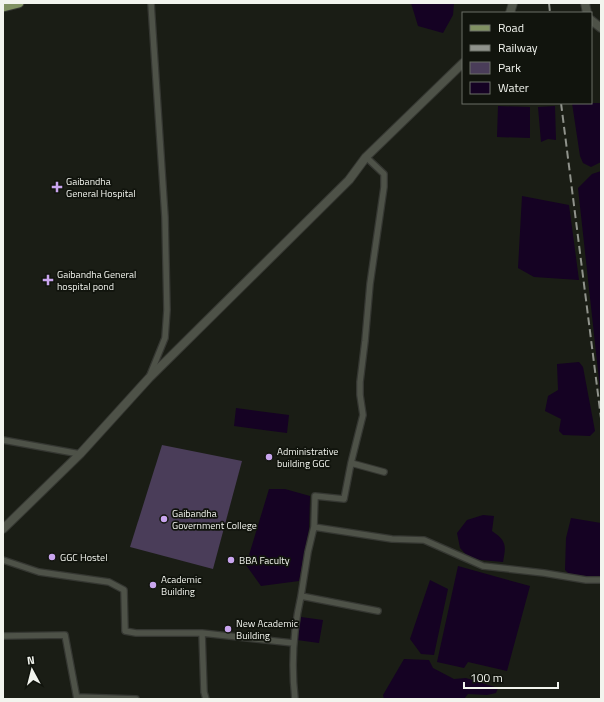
<svg xmlns="http://www.w3.org/2000/svg" width="604" height="702" font-family="'Titillium Web',sans-serif">
<style>
.green{fill:#4a3d59}
.water{fill:#150223}
.lines{fill:none;stroke-linecap:round;stroke-linejoin:round}
.street-casing{stroke:#353732;stroke-width:8}
.secondary-casing{stroke:#353732;stroke-width:10}
.primary-casing{stroke:#353732;stroke-width:11}
.street{stroke:#4e5248;stroke-width:5.5}
.secondary{stroke:#4e5248;stroke-width:8}
.primary{stroke:#809162;stroke-width:9}
.rail{stroke:#90938c;stroke-width:2;stroke-dasharray:8 4;stroke-linecap:butt}
.poi-dot{fill:#c9a5ee;stroke:#11140d;stroke-width:1.5}
.labels{text-anchor:middle;dominant-baseline:central;stroke-width:3.5;stroke-linejoin:round;paint-order:stroke}
.poi-label{font-size:10px;fill:#f2f4ee;stroke:#11140d;text-anchor:start}
</style>
<rect width="100%" height="100%" fill="#1a1d15"/>
<!-- green -->
<path class="green" d="M162 445 242 461 213 569 130 547Z"/>
<!-- water -->
<path class="water" d="M411 3H454L453 15 443 33 418 26Z
M572 103H601V162L591 167 583 163 580 156Z
M498 106 530 107V138L497 137Z
M555 106 556 140 548 139 541 142 538 107Z
M601 171V398L578 188 592 174Z
M522 196 569 205 579 280 534 277 518 268Z
M579 362 583 367 595 431 590 436 563 435 559 431 561 419 545 411 548 396 558 390 557 364Z
M236 408 289 415 287 433 234 426Z
M269 489H285L310 496 309 529 299 581 261 586 246 565Z
M483 515 494 516 492 531C507 541 506 546 503 562L470 559 460 548 457 533 467 520Z
M571 518 601 523V577L570 575 565 570 566 538Z
M458 566 530 586 507 671 468 662 464 668 437 662Z
M430 580 448 589 434 655 421 654 410 639Z
M301 617 323 620 319 643 297 640Z
M404 659 429 660 433 668 454 679 466 678 498 688 496 693 487 695 468 694 464 699H384L383 695Z"/>
<g class="lines">
<!-- street casing -->
<g class="street-casing">
<path id="street" d="M366 157 384 174V187L370 284 365 341 360 382V395L363 415 351 463 384 472
M150 375 165 338 167 310 165 217 151 3
M3 440 80 454
M314 527 392 539 424 540 483 566 544 573 586 580H601
M3 560 39 572 109 582 124 590 125 631 136 633H202L293 643
M301 596 308 552 314 527 315 496 344 499 351 463
M202 633 204 692 206 699
M3 636 65 635 77 699
M77 697 136 699
M295 699C291 664 293 631 301 596L378 611"/>
</g>
<!-- secondary casing -->
<g class="secondary-casing">
<path id="secondary" d="M585 3 587 13
M510 13 513 3
M591 20 601 28
M3 529 80 454 149 378 349 180 366 157 463 63"/>
</g>
<!-- primary casing -->
<g class="primary-casing">
<path id="primary" d="M3 7 19 3"/>
</g>
<!-- street -->
<use href="#street" class="street"/>
<!-- secondary -->
<use href="#secondary" class="secondary"/>
<!-- primary -->
<use href="#primary" class="primary"/>
<!-- rail -->
<path class="rail" d="M549 3 550 13
M561 103 601 418"/>
</g>
<!-- markers -->
<g class="poi-dot">
<path d="M55 181h4v4h4v4h-4v4h-4v-4h-4v-4h4z"/>
<path d="M46 274h4v4h4v4h-4v4h-4v-4h-4v-4h4z"/>
<circle cx="269" cy="457" r="4"/>
<circle cx="164" cy="519" r="4"/>
<circle cx="52" cy="557" r="4"/>
<circle cx="231" cy="560" r="4"/>
<circle cx="153" cy="585" r="4"/>
<circle cx="228" cy="629" r="4"/>
</g>
<g class="labels">
<!-- poi labels -->
<g class="poi-label">
<text x="66" y="181">Gaibandha<tspan x="66" dy="12">General Hospital</tspan></text>
<text x="57" y="274">Gaibandha General<tspan x="57" dy="12">hospital pond</tspan></text>
<text x="277" y="451">Administrative<tspan x="277" dy="12">building GGC</tspan></text>
<text x="172" y="513">Gaibandha<tspan x="172" dy="12">Government College</tspan></text>
<text x="60" y="557">GGC Hostel</text>
<text x="239" y="560">BBA Faculty</text>
<text x="161" y="579">Academic<tspan x="161" dy="12">Building</tspan></text>
<text x="236" y="623">New Academic<tspan x="236" dy="12">Building</tspan></text>
</g>
</g>
<!-- border -->
<rect width="604" height="702" fill="none" stroke="#f2f4ee" stroke-width="8"/>
<!-- legend -->
<rect x="462" y="12" width="130" height="92" fill="#11140d" stroke="#6b6e67"/>
<rect x="470" y="25" width="20" height="6" fill="#809162" stroke="#6b6e67"/>
<text x="498" y="32" font-size="12" fill="#f2f4ee">Road</text>
<rect x="470" y="45" width="20" height="6" fill="#90938c" stroke="#6b6e67"/>
<text x="498" y="52" font-size="12" fill="#f2f4ee">Railway</text>
<rect x="470" y="62" width="20" height="12" fill="#4a3d59" stroke="#6b6e67"/>
<text x="498" y="72" font-size="12" fill="#f2f4ee">Park</text>
<rect x="470" y="82" width="20" height="12" fill="#150223" stroke="#6b6e67"/>
<text x="498" y="92" font-size="12" fill="#f2f4ee">Water</text>
<!-- north arrow -->
<g transform="translate(32 670) rotate(353)" stroke="#11140d" stroke-width="3" paint-order="stroke">
<path d="M0-3L7 15L0 10L-7 15Z" fill="#f2f4ee"/>
<text y="-6" font-size="11" font-weight="bold" text-anchor="middle" fill="#f2f4ee">N</text>
</g>
<!-- scale -->
<path d="M464 682v6h94v-6" fill="none" stroke="#f2f4ee" stroke-width="2"/>
<text x="470" y="682" font-size="12" fill="#f2f4ee" stroke="#11140d" stroke-width="3" paint-order="stroke">100 m</text>
</svg>
